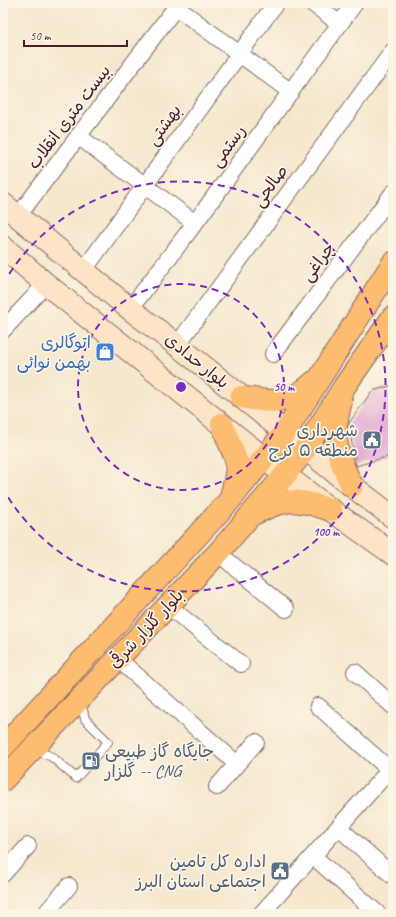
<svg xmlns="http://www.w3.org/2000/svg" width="396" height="917" font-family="Caveat,'Playpen Sans Arabic',sans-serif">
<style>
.building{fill:#dba0d0}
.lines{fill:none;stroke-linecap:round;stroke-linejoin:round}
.lane-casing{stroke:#866564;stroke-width:10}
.street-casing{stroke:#866564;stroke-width:18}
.secondary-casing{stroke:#866564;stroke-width:24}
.primary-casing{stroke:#866564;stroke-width:24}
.lane{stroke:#fff;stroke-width:8}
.street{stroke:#fff;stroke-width:16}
.secondary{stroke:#fee4c6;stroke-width:22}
.primary{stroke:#fdbc70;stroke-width:22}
.ring{fill:none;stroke:#7b2cbf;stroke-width:2;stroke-dasharray:7 5}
.labels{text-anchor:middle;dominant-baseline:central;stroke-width:3.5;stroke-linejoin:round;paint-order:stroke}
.street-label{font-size:17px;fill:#4a1f2b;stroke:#fcf5e5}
.shop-label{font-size:17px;fill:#366cbe;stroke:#fcf5e5;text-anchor:end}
.service-label{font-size:17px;fill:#4e5e75;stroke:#fcf5e5;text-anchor:end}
.centre{fill:#7b2cbf;stroke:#fcf5e5;stroke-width:2}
.ring-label{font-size:12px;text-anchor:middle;font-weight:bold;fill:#7b2cbf;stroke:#fcf5e5;stroke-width:3.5;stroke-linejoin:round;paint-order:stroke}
</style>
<rect width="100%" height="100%" fill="#fcf5e5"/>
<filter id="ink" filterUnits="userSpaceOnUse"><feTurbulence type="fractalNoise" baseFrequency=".025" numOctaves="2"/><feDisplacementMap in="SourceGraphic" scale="8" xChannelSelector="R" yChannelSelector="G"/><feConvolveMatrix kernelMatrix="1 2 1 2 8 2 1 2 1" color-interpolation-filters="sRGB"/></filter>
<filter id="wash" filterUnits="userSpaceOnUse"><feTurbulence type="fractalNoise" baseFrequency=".012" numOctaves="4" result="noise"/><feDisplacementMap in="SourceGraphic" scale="16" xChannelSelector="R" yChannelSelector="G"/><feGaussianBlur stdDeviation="0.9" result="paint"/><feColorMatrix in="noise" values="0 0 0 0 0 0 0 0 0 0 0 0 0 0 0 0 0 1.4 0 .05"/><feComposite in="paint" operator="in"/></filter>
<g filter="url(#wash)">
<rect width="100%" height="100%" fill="#f5e8ce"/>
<g id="blocks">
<!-- building -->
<path class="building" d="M393 385V455L356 466 349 427V423L372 391Z"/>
</g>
</g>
<g filter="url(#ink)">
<use href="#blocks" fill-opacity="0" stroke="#866564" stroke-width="1"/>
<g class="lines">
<!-- lane casing -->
<g class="lane-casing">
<path id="lane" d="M33 749 52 757 76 778 108 742 85 719 81 701"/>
</g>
<!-- street casing -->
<g class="street-casing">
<path id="street" d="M312 3 340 24
M176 7 291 92
M78 136 195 223
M18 216 179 3
M84 270 276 3
M130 309 195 223 355 3
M3 330 46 284
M177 345 393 51
M273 354 393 193
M218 553 286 609
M168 606 241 664
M118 659 237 764
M355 672 393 706
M318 706 390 770
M217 787 256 742
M339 828 393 876
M313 856 378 914
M3 874 28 846
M45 914 69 886
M261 914 393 766"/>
</g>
<!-- secondary casing -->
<g class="secondary-casing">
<path id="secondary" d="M3 204 130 309 177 345 352 486 393 517
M3 247 46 284 285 475 331 510 393 554"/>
</g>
<!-- primary casing -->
<g class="primary-casing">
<path id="primary" d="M241 397C272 403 289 405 314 382
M341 401C331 437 336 453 352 486
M222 424 237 462 236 476 231 497
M253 514C268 507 284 499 301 502 311 503 321 507 331 510
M3 747 230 500 286 431 393 263
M3 780 218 553 285 475 306 448 344 387 393 317"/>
</g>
<!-- lane -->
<use href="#lane" class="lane"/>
<!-- street -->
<use href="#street" class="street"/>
<!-- secondary -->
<use href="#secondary" class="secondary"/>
<!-- primary -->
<use href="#primary" class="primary"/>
</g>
</g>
<!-- distance rings -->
<g class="ring">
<circle cx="181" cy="387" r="103"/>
<path d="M3 284A205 205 0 1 1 3 489"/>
</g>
<!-- icons -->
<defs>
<g id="shop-square" transform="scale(1)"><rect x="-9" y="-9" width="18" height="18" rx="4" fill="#3f7fe0" stroke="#fcf5e5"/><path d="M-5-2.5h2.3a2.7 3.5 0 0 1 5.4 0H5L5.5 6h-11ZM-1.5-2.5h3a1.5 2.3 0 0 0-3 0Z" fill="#fff"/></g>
<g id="civic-square" transform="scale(1)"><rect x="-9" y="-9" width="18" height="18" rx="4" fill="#5c6f8a" stroke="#fcf5e5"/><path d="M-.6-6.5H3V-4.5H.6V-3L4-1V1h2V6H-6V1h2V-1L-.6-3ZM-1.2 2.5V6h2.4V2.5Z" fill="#fff"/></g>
<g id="fuel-square" transform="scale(1)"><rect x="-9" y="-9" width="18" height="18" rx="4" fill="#5c6f8a" stroke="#fcf5e5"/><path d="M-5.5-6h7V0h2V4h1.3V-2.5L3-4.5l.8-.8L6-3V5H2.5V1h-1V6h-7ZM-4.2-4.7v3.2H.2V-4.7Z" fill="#fff"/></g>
</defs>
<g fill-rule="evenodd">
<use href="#shop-square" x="105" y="352"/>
<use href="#civic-square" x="372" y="440"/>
<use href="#fuel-square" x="91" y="761"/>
<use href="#civic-square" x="280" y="871"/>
</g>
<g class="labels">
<!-- street labels -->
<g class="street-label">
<text transform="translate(69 117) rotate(-53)">بیست متری انقلاب</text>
<text transform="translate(164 125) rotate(-54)">بهشتی</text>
<text transform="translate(228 146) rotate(-54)">رستمی</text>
<text transform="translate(270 186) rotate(-54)">صالحی</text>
<text transform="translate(318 262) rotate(-53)">چراغی</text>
<text transform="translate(197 361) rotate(39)">بلوار حدادی</text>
<text transform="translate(146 629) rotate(-47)">بلوار گلزار شرقی</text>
</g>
<!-- shop labels -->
<g class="shop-label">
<text x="91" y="342">اتوگالری<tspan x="91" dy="20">بهمن نوائی</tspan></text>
</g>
<!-- service labels -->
<g class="service-label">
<text x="358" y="430">شهرداری<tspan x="358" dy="20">منطقه ۵ کرج</tspan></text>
<text x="105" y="751" text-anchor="start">جایگاه گاز طبیعی<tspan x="105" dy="20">گلزار -- CNG</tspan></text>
<text x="266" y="861">اداره کل تامین<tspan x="266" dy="20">اجتماعی استان البرز</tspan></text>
</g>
</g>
<circle cx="181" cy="387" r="6" class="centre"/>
<g class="ring-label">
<text x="284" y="391">50 m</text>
<text x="326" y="536">100 m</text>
</g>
<!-- margin -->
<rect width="396" height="917" fill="none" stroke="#fcf5e5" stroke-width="16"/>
<!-- scale -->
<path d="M24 40v6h103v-6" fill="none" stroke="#4a1f2b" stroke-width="2"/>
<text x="30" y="40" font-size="12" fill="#4a1f2b" stroke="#fcf5e5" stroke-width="3" paint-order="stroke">50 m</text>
</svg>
